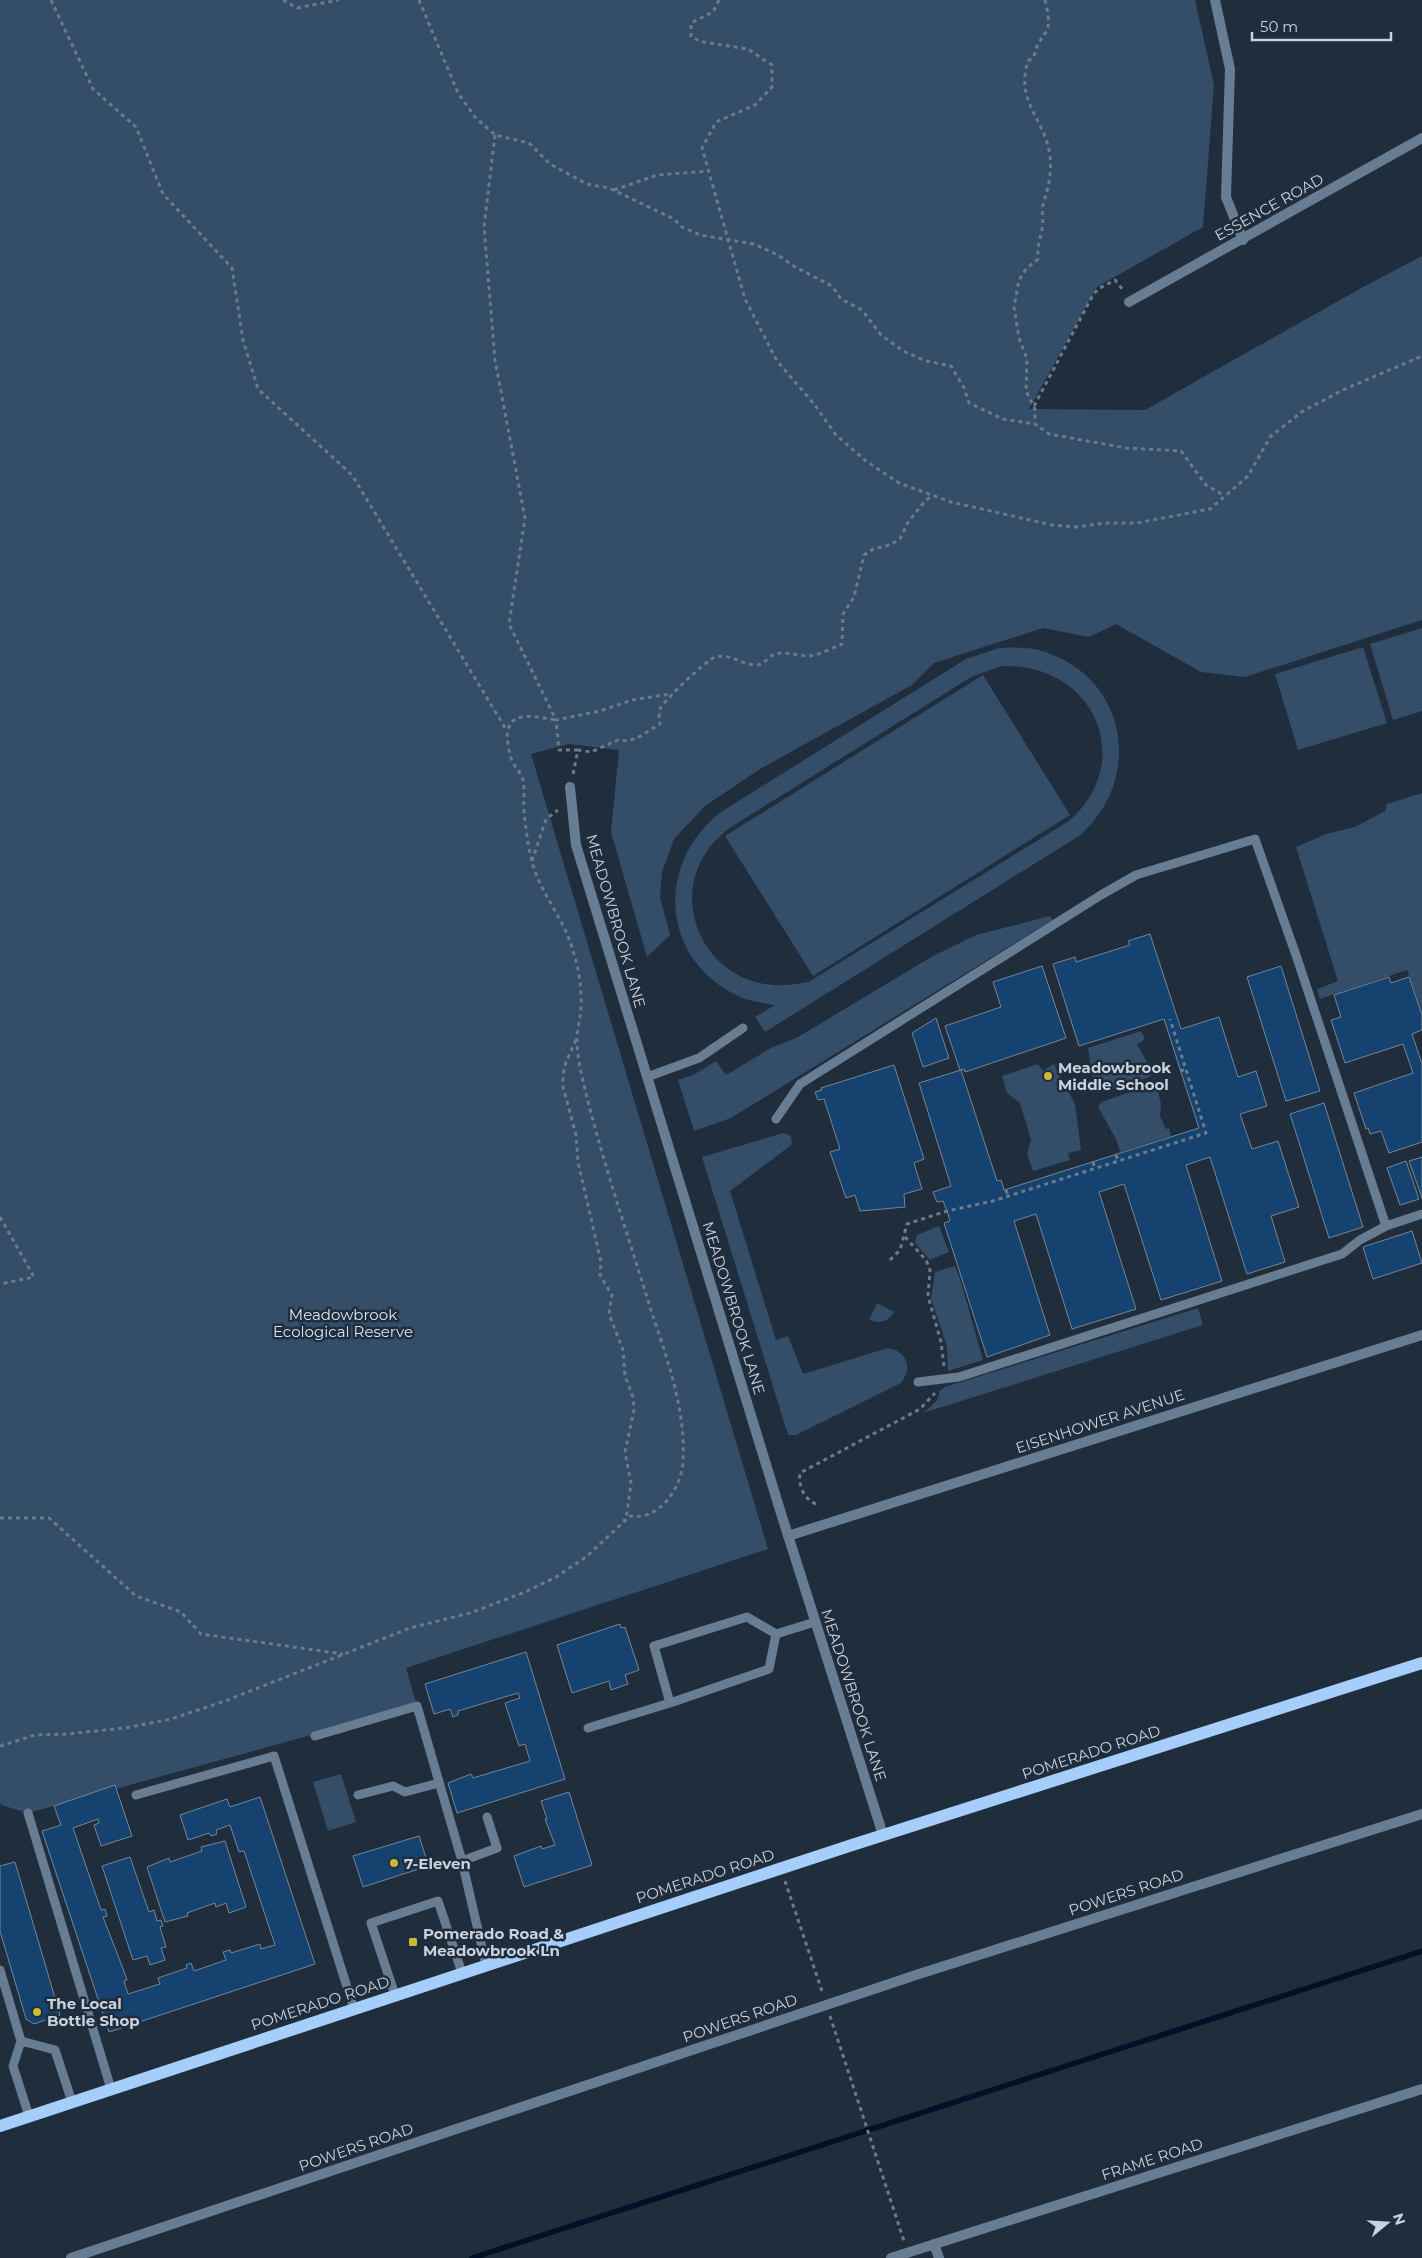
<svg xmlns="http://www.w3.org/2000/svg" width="1422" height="2258" font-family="Montserrat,sans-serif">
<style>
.green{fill:#344d68;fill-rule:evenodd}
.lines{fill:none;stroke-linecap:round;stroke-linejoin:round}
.stream{stroke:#001127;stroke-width:5.5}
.building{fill:#15426e;stroke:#768698}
.path{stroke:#6e7a87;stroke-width:3;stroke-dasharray:4 4;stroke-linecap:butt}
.service{stroke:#697d92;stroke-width:9}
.minor{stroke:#697d92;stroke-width:10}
.primary{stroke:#a5cefb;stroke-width:12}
.poi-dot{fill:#ccb939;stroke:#1f2d3c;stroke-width:2}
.labels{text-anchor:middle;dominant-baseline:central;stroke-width:5;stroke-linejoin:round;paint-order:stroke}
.street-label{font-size:15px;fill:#cad3dd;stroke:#1f2d3c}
.poi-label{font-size:15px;font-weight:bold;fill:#cad3dd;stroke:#1f2d3c;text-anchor:start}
.park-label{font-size:15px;fill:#d7e4f2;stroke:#1f2d3c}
</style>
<rect width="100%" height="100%" fill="#1f2d3c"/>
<!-- green -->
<path class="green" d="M0 0H1195L1214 85 1203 227 1097 287 1029 409 1145 410 1363 287 1422 256V620L1245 677 1201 672 1116 624 1089 637 1043 628 934 663 912 685 760 769 705 806 674 839 662 872 660 897 670 935 647 957 611 832 619 750 569 744 531 754 768 1549 406 1668 417 1706 28 1813 1 1805 0 1803Z
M1422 628V711L1393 720 1370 644Z
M1363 647 1387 723 1298 750 1275 674Z
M999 648C1015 647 1033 647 1048 653 1130 682 1142 782 1079 836L765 1032 755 1017 775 1005C761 1003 747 1001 734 994 658 955 657 858 724 810L966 659ZM1002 666C1093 663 1138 760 1069 821L810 981C709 1010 648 887 731 827L973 676Z
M983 675 1070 815 813 976 725 836Z
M1422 793V1013L1407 970 1320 999 1317 989 1338 981 1296 847 1326 834 1355 827 1385 811 1387 804Z
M1050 916 1052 920 731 1118 694 1131 678 1080 695 1074 716 1061 726 1075 771 1048 798 1037 933 956 976 935Z
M1141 1031 1145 1038 1142 1042 1137 1044 1152 1071 1150 1077 1098 1093 1094 1091 1088 1048Z
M1038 1064 1043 1071 1054 1064 1075 1104 1081 1150 1068 1153 1070 1160 1033 1171 1027 1154 1031 1140 1020 1103 1007 1093 1002 1076Z
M1152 1085 1157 1087 1161 1104 1160 1116 1166 1129 1169 1128 1171 1136 1120 1152 1117 1141 1098 1107 1101 1102Z
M783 1133 791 1136 792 1144 790 1146 730 1191 776 1340 788 1336 803 1374 888 1348C907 1351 913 1368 901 1383L796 1435H788L702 1157Z
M939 1226 949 1252 930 1260 915 1243 917 1235Z
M955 1266 961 1282 983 1360 948 1371 947 1347 931 1298 935 1272Z
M877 1303 894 1312C888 1322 880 1324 869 1320Z
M1198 1308 1203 1325 923 1413C930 1407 940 1401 939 1391L945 1387Z
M341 1774 356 1822 328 1831 313 1782Z"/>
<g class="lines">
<!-- stream -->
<path class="stream" d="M472 2258 1422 1951"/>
</g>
<!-- building -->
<path class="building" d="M1150 934 1181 1029 1219 1017 1238 1077 1256 1071 1267 1106 1240 1114 1252 1149 1278 1141 1299 1207 1271 1216 1285 1262 1247 1274 1210 1157 1186 1165 1222 1281 1161 1300 1124 1184 1099 1192 1136 1309 1072 1329 1036 1214 1014 1221 1050 1335 987 1357 944 1223 950 1221 947 1211 943 1201 937 1202 933 1192 951 1186 919 1083 961 1070 997 1181 1001 1180 1004 1190 1199 1128 1164 1019 1079 1046 1053 964 1075 957 1076 962 1130 945 1128 941Z
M1042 966 1066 1038 965 1072 964 1069 960 1070 945 1026 1001 1007 993 982Z
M1281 966 1320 1091 1286 1101 1247 977Z
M1389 977 1391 983 1409 977 1422 1015V1030L1412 1034 1422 1064V1142L1389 1153 1381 1131 1370 1134 1368 1128 1366 1129 1354 1093 1413 1073 1403 1044 1345 1063 1331 1020 1341 1017 1334 995Z
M936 1018 949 1058 923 1067 912 1033Z
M894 1065 924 1159 914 1163 922 1189 904 1194 905 1207 860 1211 855 1195 846 1198 830 1152 840 1149 824 1099 818 1100 815 1092 822 1090 821 1088Z
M1324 1103 1363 1227 1329 1238 1290 1114Z
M1422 1157V1198L1409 1161Z
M1406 1161 1419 1199 1400 1205 1387 1168Z
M1412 1231 1422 1263 1373 1279 1363 1247Z
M620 1624 621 1628 625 1627 639 1670 625 1675 628 1684 611 1690 609 1681 572 1693 557 1645Z
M526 1652 565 1779 457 1813 448 1783 471 1774 473 1778 530 1761 525 1744 519 1746 505 1703 520 1698 518 1693 458 1711V1715L453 1717 450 1709 434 1714 425 1684Z
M115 1785 132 1836 101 1846 94 1825 99 1823 98 1819 73 1828 101 1910 105 1909 107 1916 103 1917 125 1974 127 1980 124 1981 128 1994 160 1984 158 1978 187 1968 186 1965 191 1963 194 1971 226 1960 223 1952 230 1950 231 1953 260 1944 261 1949 275 1945 244 1851 239 1852 230 1825 216 1830 217 1834 211 1836 209 1833 188 1840 180 1815 227 1799 230 1807 260 1797 315 1964 109 2032 42 1831 61 1825 54 1806Z
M569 1792 592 1865 524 1887 514 1856 541 1846 542 1849 555 1845 545 1819H547L541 1801Z
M419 1836 427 1861 420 1863 422 1868 363 1887 353 1856Z
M225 1841 246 1907 229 1913 226 1903 216 1907 215 1903 187 1913 188 1916 165 1922 147 1867 169 1858 170 1862 202 1851 201 1847Z
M130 1857 149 1912 154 1910 157 1921 161 1920 163 1926 160 1927 166 1947 161 1948 165 1960 150 1965 147 1956 133 1960 102 1866Z
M15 1862 60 2015 34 2024 26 2019 0 1931V1866Z"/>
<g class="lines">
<!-- path -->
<path class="path" d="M51 0 93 89 136 127 163 194 232 268 243 340 258 389 352 475 507 731
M283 0 297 8 339 0
M419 0 458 93 475 117 495 135 529 143 550 164 587 184 609 188 674 219 682 227 700 235 754 244 778 255 795 267 832 286 841 299 862 310 881 335 903 351 926 361 951 366 964 388 969 403 1003 419 1035 424
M719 0 713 12 691 23V37L703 42 748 49 772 65V87L755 105 716 122 702 148 745 299 777 361 814 404 836 435 866 461 899 483 951 502 1052 525 1076 527 1105 523H1137L1210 509 1248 476 1270 437 1303 411 1345 389 1422 356
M1045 0C1047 8 1051 25 1046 32 1040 41 1036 45 1034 57L1028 61C1015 103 1045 118 1050 156 1052 174 1048 188 1043 205 1041 213 1044 221 1042 229 1040 239 1037 248 1038 259L1026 269 1019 280 1014 307 1019 338 1027 359 1026 391 1035 409V424L1049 434 1126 448 1181 451 1206 485 1225 496
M495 135 484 227 495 360 525 518 509 624 556 720
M614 190 657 175 710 171
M1034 406 1093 295 1098 289 1115 280 1123 290
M578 750H559L556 720 600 711 632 700 670 694
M573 774 578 750 591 752 618 740 628 741 639 737 660 724C659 719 659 713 660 709 664 700 707 660 715 657 730 653 742 665 756 665 765 665 768 656 775 654 786 651 798 656 809 656 820 655 832 648 842 644L843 614 854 597 864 555 873 549 890 545 900 539 908 522 926 500 933 496
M532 861 546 819 558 810
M576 1040 566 1062 563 1075V1087L576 1135 578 1162 601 1262 600 1275 612 1295 609 1314 623 1350 625 1376 633 1397 634 1410 625 1452 631 1483 627 1513 624 1521
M1180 1071 1186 1069
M1116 1155 1118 1161
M1093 1162 1095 1169
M1006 1190 1008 1196
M0 1217 34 1277 0 1284
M905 1237 926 1260 930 1270 928 1296 941 1342 944 1366
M890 1260 900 1250 907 1224 947 1211 993 1201 1206 1133 1170 1019
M816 1504C804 1499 798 1486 800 1473L920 1409 935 1393
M0 1518H49L136 1596 181 1612 201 1634 343 1654
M0 1746 35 1735 67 1734 125 1728 171 1719 225 1701 410 1628 470 1613 525 1592 556 1577 586 1557 630 1516C660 1521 682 1487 683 1461 686 1408 666 1356 650 1307 627 1232 601 1157 583 1081 580 1069 578 1057 577 1045 576 1033 580 1021 581 1009 582 990 579 969 573 951 565 920 542 896 533 865 528 848 526 829 524 812 523 801 525 790 523 780 521 772 515 768 512 761 509 754 506 737 508 730 512 709 542 718 556 720
M785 1881 823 1994
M830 2016 904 2241"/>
<!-- service -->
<path class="service" d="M647 1077 699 1058 743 1028
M776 1119 800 1084 1101 895 1136 875 1255 839 1297 958 1386 1226 1360 1240 1342 1254 959 1377 918 1382
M1386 1226 1422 1214
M776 1634 769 1669 670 1703 654 1646 747 1617 776 1634 815 1622
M588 1728 670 1703
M315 1736 417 1706 462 1861
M136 1795 274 1756 354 2009
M358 1795 393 1786 405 1792 439 1783
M28 1813 111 2089
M486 1965 462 1861 497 1848 487 1817
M0 1970 21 2041 55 2050 72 2102
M395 1995 371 1923 438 1901 462 1973
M21 2041 13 2066 29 2116"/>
<!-- minor -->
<path class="minor" d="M1215 0 1230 69 1226 197 1243 240
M1129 302 1422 138
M570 787 576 845 780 1510 883 1835
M788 1536 1422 1335
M934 2244 939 2258
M71 2258 919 1974 1422 1814
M891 2258 1422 2089"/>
<!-- primary -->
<path class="primary" d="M0 2126 849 1846 1422 1663"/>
</g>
<!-- markers -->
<g class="poi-dot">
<circle cx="1048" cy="1076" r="5"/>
<circle cx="394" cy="1863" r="5"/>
<rect x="408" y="1937" width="10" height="10" rx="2.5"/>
<circle cx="37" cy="2012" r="5"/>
</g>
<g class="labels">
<!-- street labels -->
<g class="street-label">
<text transform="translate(1269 207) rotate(-29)">ESSENCE ROAD</text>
<text transform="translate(616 921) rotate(74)">MEADOWBROOK LANE</text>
<text transform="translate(734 1308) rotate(73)">MEADOWBROOK LANE</text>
<text transform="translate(1100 1421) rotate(-18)">EISENHOWER AVENUE</text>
<text transform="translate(854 1695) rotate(72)">MEADOWBROOK LANE</text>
<text transform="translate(1091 1752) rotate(-18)">POMERADO ROAD</text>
<text transform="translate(705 1876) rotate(-18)">POMERADO ROAD</text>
<text transform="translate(1126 1892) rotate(-18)">POWERS ROAD</text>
<text transform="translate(320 2003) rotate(-18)">POMERADO ROAD</text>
<text transform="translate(740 2018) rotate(-19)">POWERS ROAD</text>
<text transform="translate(356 2147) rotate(-19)">POWERS ROAD</text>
<text transform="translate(1152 2159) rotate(-18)">FRAME ROAD</text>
</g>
<!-- poi labels -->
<g class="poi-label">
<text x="1058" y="1067">Meadowbrook<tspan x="1058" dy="17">Middle School</tspan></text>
<text x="404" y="1863">7-Eleven</text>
<text x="423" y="1933">Pomerado Road &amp;<tspan x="423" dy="17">Meadowbrook Ln</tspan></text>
<text x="47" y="2003">The Local<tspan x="47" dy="17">Bottle Shop</tspan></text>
</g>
<!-- park labels -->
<g class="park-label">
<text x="343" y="1314">Meadowbrook<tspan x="343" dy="17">Ecological Reserve</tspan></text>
</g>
</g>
<!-- north arrow -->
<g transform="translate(1387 2223) rotate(72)" stroke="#1f2d3c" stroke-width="4" paint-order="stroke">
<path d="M0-4L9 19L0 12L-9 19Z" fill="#cad3dd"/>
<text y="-8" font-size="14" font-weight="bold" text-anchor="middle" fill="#cad3dd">N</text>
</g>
<!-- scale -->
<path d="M1252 32v8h139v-8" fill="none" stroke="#cad3dd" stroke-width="2.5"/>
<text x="1260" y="32" font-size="15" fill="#cad3dd" stroke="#1f2d3c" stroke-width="4" paint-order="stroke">50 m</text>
</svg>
